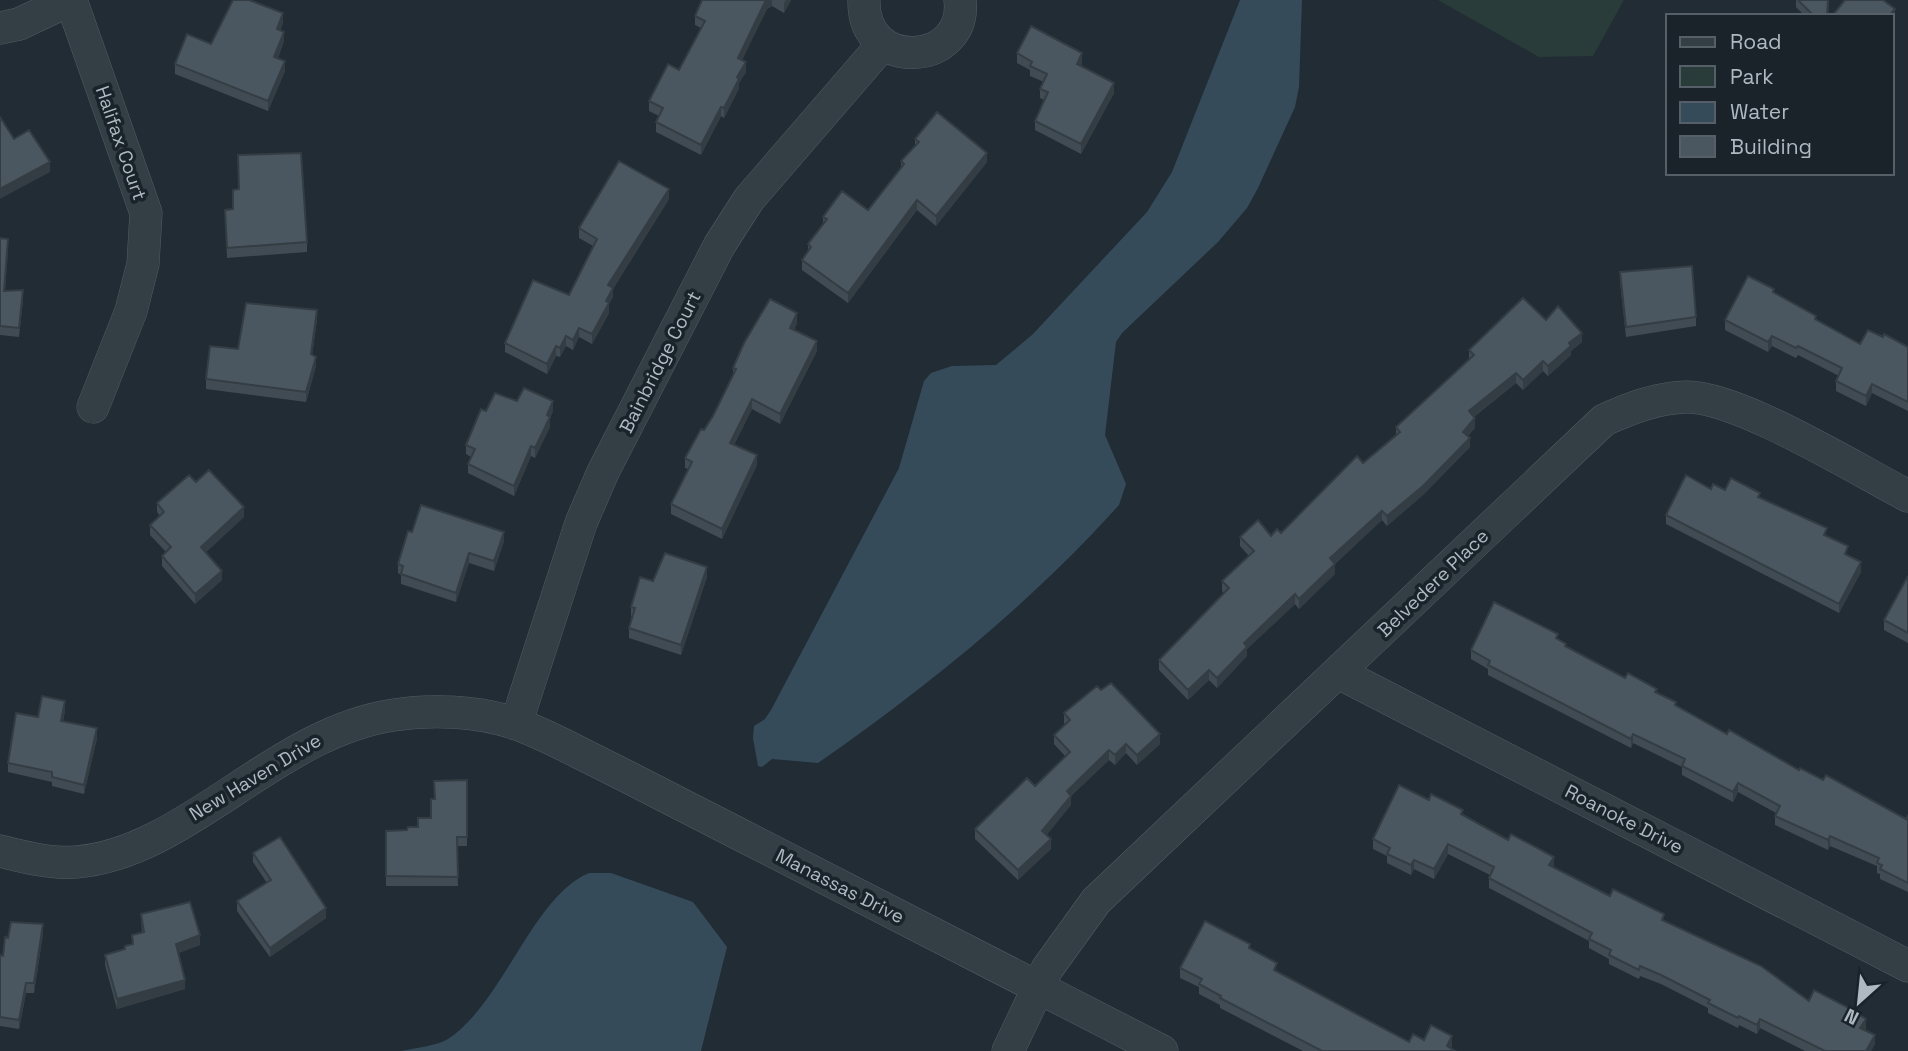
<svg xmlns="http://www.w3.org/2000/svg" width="1908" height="1051" font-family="'Space Grotesk',sans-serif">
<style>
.green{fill:#293c39}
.water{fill:#364b5a}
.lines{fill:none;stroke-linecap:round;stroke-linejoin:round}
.street-casing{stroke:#525c63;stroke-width:33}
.street{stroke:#343e45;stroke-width:32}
.wall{fill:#404b53}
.shaded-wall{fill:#343d43}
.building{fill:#4a5760;stroke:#343d43;stroke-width:2}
.labels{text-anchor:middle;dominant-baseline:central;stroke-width:7;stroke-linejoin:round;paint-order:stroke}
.street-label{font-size:19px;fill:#afb9c2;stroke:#1a232a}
</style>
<rect width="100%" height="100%" fill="#212c34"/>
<!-- green -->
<path class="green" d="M1438 0H1624L1593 56 1539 57Z"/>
<!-- water -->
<path class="water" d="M1240 0H1302L1299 87 1295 107 1258 188 1247 208 1218 242 1122 333 1116 342 1105 435 1126 484 1119 505C1030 604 927 687 818 763L772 759 762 767 758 766 753 738 754 726 765 719 771 710 899 468 924 381 931 373 952 366 996 365 1032 335 1147 212 1172 172Z
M589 873H611L693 902 727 947 701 1051H401C415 1048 436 1046 448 1039 503 1003 533 896 589 873Z"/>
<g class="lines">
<!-- street casing -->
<g class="street-casing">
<path id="street" d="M71 0 146 213 143 264 131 311 93 407
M864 0C862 74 968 66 960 0
M0 28 19 24 70 0
M1339 673 1908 966
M516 724 581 523 603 472 719 246 749 199 883 44
M0 851C23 857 51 864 76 862 187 853 275 732 394 715 432 709 477 711 514 723 540 732 566 746 590 758 640 783 690 809 739 834 880 906 1021 978 1162 1051
M1008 1051 1047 969 1096 901 1604 420C1631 408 1656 398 1686 397 1738 396 1858 470 1908 496"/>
</g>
<!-- street -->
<use href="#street" class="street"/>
</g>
<!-- wall -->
<path class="wall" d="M702 0H791L784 13 772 6 767 9 742 60 746 72 739 83V88L724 118 721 116 701 155 656 132V122L659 116 649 111V101L679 70 701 28 695 25V16Z
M1796 0H1829L1828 16H1805L1796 7Z
M283 23 280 30 284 41 278 58 285 71 268 111 175 74V64L211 44Z
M1017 53 1082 62 1081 66 1114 93 1081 154 1035 130V121L1044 100 1040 98V89L1044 82 1030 76V70L1017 63Z
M915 139 987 162 936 226 917 210 848 303 802 270V260L808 251V244L823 224V217L868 210 901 168V161L915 147Z
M669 199 613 289V297L609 304V313L592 344 579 337 573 350 566 346 560 357 556 356 547 374 505 352V343L569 295 593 246 579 238V228Z
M225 210 307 242V252L227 258Z
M0 238 8 248 5 291 23 300 19 337 0 335Z
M1620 272 1696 317V326L1626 337 1620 282Z
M1774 293 1816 320 1860 344 1883 337 1908 347V411L1872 393 1866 406 1836 391V381L1839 376 1798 355 1796 358 1772 346 1768 352 1725 330V320Z
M317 320 312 355 316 366 306 402 206 389V379L238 349Z
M1546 320 1582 342 1571 351V355L1548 376 1543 371 1523 390 1516 383 1474 417 1475 428 1468 436 1470 447 1423 495 1387 526 1382 520 1335 564V574L1299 609 1295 604 1247 649V656L1217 688 1209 680 1188 700 1159 670V660L1224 593 1222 591V581L1249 556 1240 546V537L1271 536 1281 533 1396 436V427L1469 359V350Z
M797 323 794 330 817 351 780 424 752 409 734 445 757 465 722 539 671 514V504L688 469 685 468V458L713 416 733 376V368Z
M517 401 553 411 550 418V427L535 458 531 456 514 496 468 473V464L471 457 466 454V445Z
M196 482 244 517 205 553 222 580 195 604 162 566V556L166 552 150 535V525L160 516 157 512V503Z
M1711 489 1725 490 1760 498 1827 536 1848 556 1861 572 1839 613 1666 524V515Z
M504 541 494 571 469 563 456 602 401 584V575L398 573V564Z
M1908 576V643L1884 630V620Z
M707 577 681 655 629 638V628L632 617 631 616V607L653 581Z
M1558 640 1566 647 1625 678 1657 692 1676 705 1727 734 1799 770 1823 780 1906 819 1908 815V892L1880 879V874L1877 873V866L1830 846 1828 850 1775 825V816L1776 813 1738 792 1733 802 1682 775V767L1633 743 1631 748 1488 675V669L1471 659V650Z
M65 711 63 721 97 738 84 794 52 786V782L8 772V763L38 717Z
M1064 713 1160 744 1137 765 1126 753 1115 765 1109 760 1071 796V805L1046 835 1051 849 1018 880 975 839V829L1035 786 1065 756 1054 744V735L1065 724 1064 723Z
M467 780V846H457L458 886H386V831L407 830 418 827 431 818 435 799Z
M1429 800 1463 815 1554 867H1553L1610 896 1664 920 1809 1001 1866 1028 1865 1030 1875 1044 1871 1051H1805L1760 1028 1757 1034 1739 1025 1738 1028 1708 1013V1008L1661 984 1640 976 1639 979 1609 964V959L1589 948V941L1489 888V878L1490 875 1448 854 1434 879 1414 869 1411 875 1387 863V856L1373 849V839Z
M253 853 326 918 270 957 237 911V901L267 883 253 862Z
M141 914 200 945 178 953 185 989 117 1009 105 965V955L125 949 132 944V935L142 933Z
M43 934 34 993H26L19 1029 0 1026V955L3 956 8 938Z
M1250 949 1277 972 1409 1042 1424 1040 1452 1046 1451 1048 1455 1051H1303L1220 1008V1005L1199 994V987L1180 978V968Z"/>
<!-- shaded-wall -->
<path class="shaded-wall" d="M766 0H772V6L767 9 738 68V58Z
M786 0H791L784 13V3Z
M1895 9V19L1892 22V16H1889Z
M283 13V23L277 39V29Z
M284 32V41L274 67V57Z
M1082 53V62L1077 74V64Z
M285 61V71L268 111V101Z
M746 62V72L739 83V88L724 118V108L737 77Z
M1114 83V93L1081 154V144Z
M721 107V116L701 155V145Z
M987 153V162L936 226V216Z
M50 162V172L0 199V189Z
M669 189V199L613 289V297L609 304V313L592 344V334L606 301 608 285Z
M917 200V210L848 303V293Z
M317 310V320L311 364V354Z
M797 313V323L790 337V328Z
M579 328V337L573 350V340Z
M1582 333V342L1571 351V355L1548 376V366L1569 343Z
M566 336V346L560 357V348Z
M1772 336V346L1768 352V342Z
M817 341V351L780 424V414Z
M556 346V356L547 374V364Z
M316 357V366L306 402V392Z
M1543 361V371L1523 390V380Z
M1516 373V383L1469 421V411Z
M1872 384V393L1866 406V396Z
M752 399V409L730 452V443Z
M553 401V411L550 418V427L535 458V448L547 415Z
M1475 418V428L1463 441V432Z
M1470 438V447L1423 495 1387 526V516Z
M531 446V456L514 496V486Z
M757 455V465L722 539V529Z
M244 507V517L201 557V547Z
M1382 511V520L1330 568V558Z
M504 532V541L494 571V561Z
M469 553V563L456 602V593Z
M1861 562V572L1839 613V604Z
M1335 564V574L1299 609V599Z
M707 567V577L681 655V645Z
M222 571V580L195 604V594Z
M1295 594V604L1247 649V656L1217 688V678L1244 643Z
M1209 670V680L1188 700V690Z
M65 701V711L61 731V721Z
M97 728V738L84 794V785Z
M1160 734V744L1137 765V755Z
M1633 734V743L1631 748V739Z
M1126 744V753L1115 765V755Z
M1109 750V760L1071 796V805L1042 841V831L1067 791Z
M1738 783V792L1733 802V792Z
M1830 836V846L1828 850V840Z
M1051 839V849L1018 880V870Z
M1448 844V854L1434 879V869Z
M1554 857V867L1549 875V865Z
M1414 860V869L1411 875V865Z
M326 908V918L270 957V948Z
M43 924V934L34 993V983Z
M200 935V945L176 954V944Z
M185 980V989L117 1009V999Z
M26 983V993L19 1029V1020Z
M1760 1019V1028L1757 1034V1025Z
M1866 1019V1028L1860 1038V1028Z
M1875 1035V1044L1871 1051H1866Z
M1452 1036V1046L1449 1051 1447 1046Z"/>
<!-- building -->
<path class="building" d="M233 0H249L283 13 277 29 284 32 274 57 285 61 268 101 175 64 187 34 211 44Z
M702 0H766L738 58 746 62 737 77 739 79 724 108 721 107 701 145 656 122 663 108 649 101 668 64 679 70 705 21 695 16Z
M1798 0H1828L1827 16H1814Z
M1845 0H1883L1895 9 1889 16H1832Z
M1031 26 1082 53 1077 64 1114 83 1081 144 1035 121 1048 92 1040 89 1047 74 1030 66 1032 62 1017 53Z
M937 112 987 153 936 216 917 200 848 293 802 260 811 247 808 244 827 219 823 217 842 191 868 210 904 164 901 161 919 142 915 139Z
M0 117 14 139 29 130 50 162 0 189Z
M301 153 307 242 227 248 225 210 233 209V190L239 189 238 155Z
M619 161 669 189 608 285 613 288 606 301 609 303 592 334 579 328 573 340 566 336 560 348 556 346 547 364 505 343 533 280 569 295 597 239 579 228Z
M0 238 8 239 4 291 23 290 19 328 0 326Z
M1692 266 1696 317 1626 327 1620 272Z
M1748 276 1774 289 1773 292 1816 316 1815 319 1860 344 1868 330 1883 337 1884 334 1908 347V402L1872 384 1866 396 1836 381 1842 368 1798 346 1796 348 1772 336 1768 342 1725 320Z
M1523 298 1546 320 1558 306 1582 333 1569 343 1571 346 1548 366 1543 361 1523 380 1516 373 1469 411 1475 418 1463 432 1470 438 1423 486 1387 516 1382 511 1330 558 1335 564 1299 599 1295 594 1244 643 1247 647 1217 678 1209 670 1188 690 1159 660 1229 588 1222 581 1254 551 1240 537 1258 520 1271 536 1277 529 1281 533 1357 456 1363 463 1400 432 1396 427 1474 355 1469 350Z
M770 299 797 313 790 328 817 341 780 414 752 399 730 443 757 455 722 529 671 504 692 462 685 458 701 429 704 430 713 416 736 369 733 368 744 343Z
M246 303 317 310 311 354 316 357 306 392 206 379 210 346 238 349Z
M524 388 553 401 547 415 550 417 535 448 531 446 514 486 468 464 475 449 466 445 481 409 486 411 495 393 517 401Z
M209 470 244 507 201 547 222 571 195 594 162 556 171 547 150 525 164 512 157 503 189 475 196 482Z
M1686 475 1711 489 1713 484 1725 490 1731 478 1760 493 1758 497 1827 528 1824 535 1848 546 1845 554 1861 562 1839 604 1666 515Z
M421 505 504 532 494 561 469 553 456 593 401 574 403 566 398 564 408 531 412 532Z
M665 553 707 567 681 645 629 628 635 608 631 607 640 577 653 581Z
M1908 576V633L1884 620Z
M1494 602 1558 634 1556 638 1566 644 1565 646 1625 678 1628 673 1657 689 1655 692 1676 702 1675 705 1727 734 1729 730 1799 770 1800 768 1823 780 1826 775 1906 819 1908 815V883L1880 869 1882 865 1877 863 1879 858 1830 836 1828 840 1775 816 1780 806 1738 783 1733 792 1682 766 1685 759 1633 734 1631 739 1488 665 1490 661 1471 650Z
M1111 683 1160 734 1137 755 1126 744 1115 755 1109 750 1067 791 1071 796 1042 831 1051 839 1018 870 975 829 1027 778 1035 786 1070 752 1054 735 1070 720 1064 713 1097 686 1101 690Z
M42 696 65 701 61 721 97 728 84 785 52 777V772L8 763 16 713 38 717Z
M467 780V837H457L458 877 386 876V831L407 830 408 827H418V818H431V799H435L434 781Z
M1399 785 1429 800 1431 794 1463 810 1461 814 1508 840 1511 834 1554 857 1549 865 1610 896 1613 889 1664 914 1662 920 1761 966 1809 1001 1814 990 1845 1006 1866 1019 1860 1028 1875 1035 1866 1051H1825L1760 1019 1757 1025 1739 1016 1738 1018 1708 1003 1710 1000 1661 975 1640 966 1639 970 1609 955 1611 950 1589 939 1592 933 1489 878 1494 867 1448 844 1434 869 1414 860 1411 865 1387 854 1390 848 1373 839Z
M280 837 326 908 270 948 237 901 271 880 253 853Z
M190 902 200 935 176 944 185 980 117 999 105 955 125 949V946L133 944 132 935 144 932 141 914Z
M1205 921 1250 944 1249 948 1277 963 1274 970 1409 1042 1413 1034 1424 1040 1431 1025 1452 1036 1447 1046 1455 1051H1322L1220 998 1221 996 1199 984 1202 979 1180 968Z
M11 922 43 924 34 983H26L19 1020 0 1017V955L3 956 5 937 8 938Z"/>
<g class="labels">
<!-- street labels -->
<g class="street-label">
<text transform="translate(121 143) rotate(71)">Halifax Court</text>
<text transform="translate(660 362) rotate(-63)">Bainbridge Court</text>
<text transform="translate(1433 583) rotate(-44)">Belvedere Place</text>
<text transform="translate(255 777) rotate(-31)">New Haven Drive</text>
<text transform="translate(1624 819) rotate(27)">Roanoke Drive</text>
<text transform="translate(840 886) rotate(27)">Manassas Drive</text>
</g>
</g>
<!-- legend -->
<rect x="1666" y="14" width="228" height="161" fill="#1a232a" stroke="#565f67" stroke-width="2"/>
<rect x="1680" y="37" width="35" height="10" fill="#343e45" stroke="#565f67" stroke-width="2"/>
<text x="1730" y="49" font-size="21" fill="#afb9c2">Road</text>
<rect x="1680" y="66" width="35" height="21" fill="#293c39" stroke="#565f67" stroke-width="2"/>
<text x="1730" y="84" font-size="21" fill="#afb9c2">Park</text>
<rect x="1680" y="102" width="35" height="21" fill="#364b5a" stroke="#565f67" stroke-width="2"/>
<text x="1730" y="119" font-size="21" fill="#afb9c2">Water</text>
<rect x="1680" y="136" width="35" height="21" fill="#4a5760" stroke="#565f67" stroke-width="2"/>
<text x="1730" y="154" font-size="21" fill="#afb9c2">Building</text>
<!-- north arrow -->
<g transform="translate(1859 1002) rotate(207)" stroke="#1a232a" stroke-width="5" paint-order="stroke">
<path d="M0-5L12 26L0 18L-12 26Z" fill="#afb9c2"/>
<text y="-10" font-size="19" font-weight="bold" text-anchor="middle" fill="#afb9c2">N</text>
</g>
</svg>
